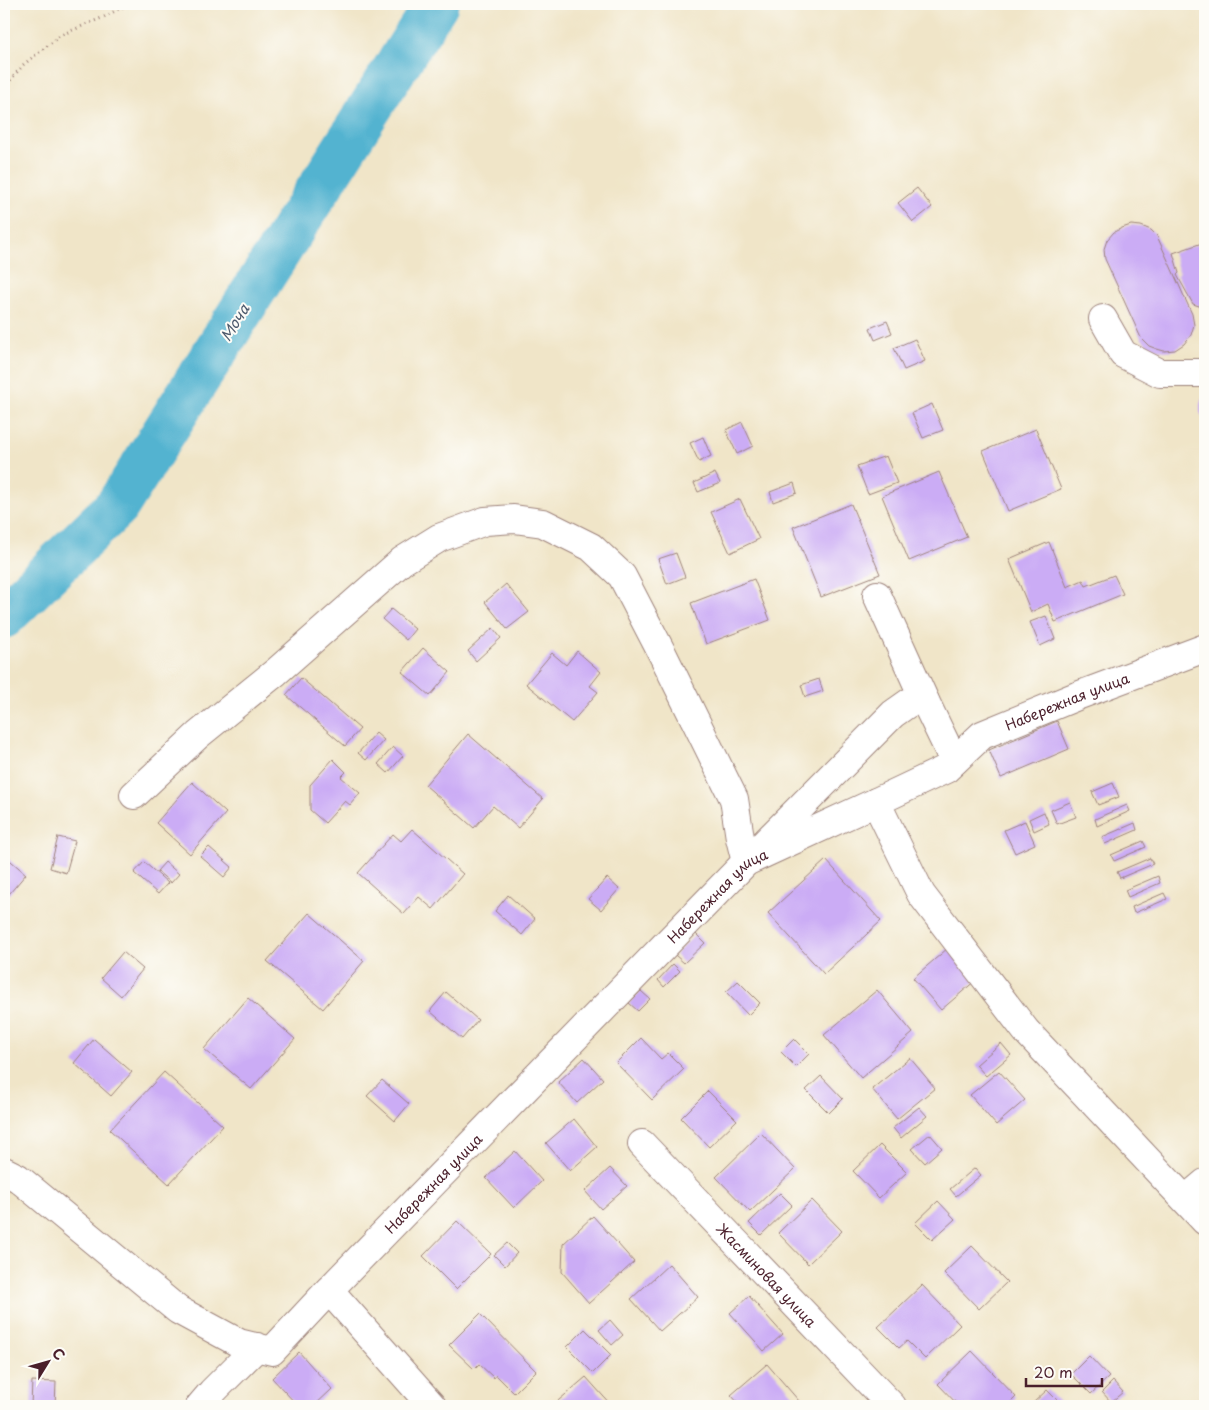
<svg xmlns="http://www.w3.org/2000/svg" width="1209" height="1410" font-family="'Playpen Sans',sans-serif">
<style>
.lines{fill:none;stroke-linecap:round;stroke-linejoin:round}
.river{stroke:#52b3d0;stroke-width:45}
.building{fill:#cbacf5}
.minor-casing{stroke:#9d827a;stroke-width:30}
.path{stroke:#9d827a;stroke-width:3;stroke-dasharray:1 4;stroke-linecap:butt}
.minor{stroke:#fff;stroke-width:28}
.labels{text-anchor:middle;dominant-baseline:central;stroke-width:4;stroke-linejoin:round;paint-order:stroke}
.street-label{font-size:14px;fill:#4a1f2b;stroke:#fdfcf7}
.water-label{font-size:15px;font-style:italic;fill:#4d5a6d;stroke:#fdfcf7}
</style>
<rect width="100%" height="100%" fill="#fdfcf7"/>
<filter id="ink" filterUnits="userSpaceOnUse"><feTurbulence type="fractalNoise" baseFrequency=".02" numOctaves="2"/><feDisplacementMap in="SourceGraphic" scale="10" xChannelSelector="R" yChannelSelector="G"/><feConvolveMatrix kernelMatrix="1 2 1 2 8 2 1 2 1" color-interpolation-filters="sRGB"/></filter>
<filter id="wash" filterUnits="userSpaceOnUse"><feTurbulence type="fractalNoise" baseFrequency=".0096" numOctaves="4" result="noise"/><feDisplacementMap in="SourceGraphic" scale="20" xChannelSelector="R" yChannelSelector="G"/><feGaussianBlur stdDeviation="1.12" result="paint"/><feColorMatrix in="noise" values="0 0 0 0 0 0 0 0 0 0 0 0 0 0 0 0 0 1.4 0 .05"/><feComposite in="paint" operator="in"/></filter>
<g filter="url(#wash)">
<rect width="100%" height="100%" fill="#f0e5c8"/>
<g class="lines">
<!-- river -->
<path class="river" d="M4 616 117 506 436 4"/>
</g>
<g id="blocks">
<!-- building -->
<path class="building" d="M917 188 932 207 913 222 898 203Z
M1131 225 1141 226 1151 230 1157 236 1192 314 1194 325 1191 335 1184 344 1175 350 1164 351 1157 349 1149 346 1141 338 1105 259 1104 249 1107 240 1114 232 1122 228Z
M1205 242V298L1202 307 1193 304 1177 275 1179 273 1173 253Z
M887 321 892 333 875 340 870 328Z
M915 339 925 361 904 370 894 348Z
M1205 394V422L1200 412V404Z
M932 404 943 430 923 438 912 413Z
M742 422 753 446 737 454 726 430Z
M1036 429 1061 489 1008 511 983 451Z
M703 437 711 456 699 462 690 443Z
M886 456 897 483 868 494 857 466Z
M939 472 967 537 909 561 882 496Z
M715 473 720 483 698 492 694 483Z
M794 483 797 493 773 502 770 492Z
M740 499 759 539 730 553 711 512Z
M851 504 880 574 821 597 793 527Z
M1049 542 1067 587 1083 580 1086 586 1114 575 1123 594 1055 622 1048 604 1031 612 1009 559Z
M676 553 685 577 667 584 658 559Z
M754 579 770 620 706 644 691 603Z
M506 584 529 612 507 629 485 602Z
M391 609 415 629 406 640 382 619Z
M1046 616 1055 639 1040 646 1030 622Z
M493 628 501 638 476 661 468 651Z
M423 648 450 672 430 696 402 672Z
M577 651 601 672 590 686 598 692 572 722 526 684 552 653 566 665Z
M301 678 360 729 345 746 286 695Z
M819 679 823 691 805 697 801 685Z
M1057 721 1069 749 1001 778 989 750Z
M376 733 384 740 366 760 358 753Z
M468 734 543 799 518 828 493 806 474 828 425 785Z
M393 747 403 756 388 773 378 764Z
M333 759 346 772 341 777 360 793 350 805 345 801 325 823 310 810V785Z
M192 782 226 813 190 854 156 823Z
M1113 783 1119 797 1098 805 1092 792Z
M1070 802 1076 817 1057 824 1051 810Z
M1127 805 1130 811 1097 826 1095 819Z
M1044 812 1049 824 1034 831 1029 819Z
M1025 821 1035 844 1015 853 1004 830Z
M1135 823 1137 830 1105 844 1102 837Z
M412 829 463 874 433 909 419 897 404 914 358 873 393 834 401 841Z
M58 837 75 841 66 873 50 868Z
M1143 841 1146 847 1114 861 1111 855Z
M209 847 232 867 224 877 200 856Z
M4 855 26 874 4 900Z
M1150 858 1153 864 1120 878 1117 872Z
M826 860 881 921 824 974 768 913Z
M144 862 168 883 158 894 134 873Z
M165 862 179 874 171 883 157 871Z
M1158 876 1160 883 1128 897 1125 890Z
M607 878 619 889 601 910 588 899Z
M1164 893 1167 899 1134 913 1132 907Z
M508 895 535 919 522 935 495 911Z
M309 913 364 961 323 1009 267 961Z
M696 934 705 943 684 963 675 955Z
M948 948 976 980 941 1010 913 978Z
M123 952 143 969 121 996 101 978Z
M673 964 680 971 664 987 658 980Z
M738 981 760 1003 748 1015 726 992Z
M877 990 913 1033 861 1078 824 1035Z
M641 991 650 999 638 1011 629 1003Z
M446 992 478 1020 462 1039 430 1011Z
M248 998 295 1039 251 1089 204 1049Z
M641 1038 661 1059 668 1053 684 1069 652 1100 616 1063Z
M94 1039 132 1072 111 1096 74 1063Z
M794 1039 809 1054 796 1067 781 1052Z
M1001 1043 1011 1055 986 1076 976 1065Z
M584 1058 603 1079 577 1103 558 1082Z
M910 1058 935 1088 897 1119 872 1089Z
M999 1071 1025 1100 996 1125 970 1095Z
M164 1072 223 1126 169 1184 110 1130Z
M821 1076 843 1099 829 1113 806 1090Z
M382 1080 409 1104 395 1121 367 1096Z
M708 1091 737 1120 709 1147 681 1118Z
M919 1107 927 1116 901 1138 893 1128Z
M574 1119 597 1147 570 1171 546 1143Z
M761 1133 795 1169 750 1212 716 1177Z
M930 1134 942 1148 925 1163 912 1149Z
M880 1145 907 1172 879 1198 853 1171Z
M515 1151 542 1181 514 1208 486 1178Z
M610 1168 627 1186 601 1209 585 1191Z
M975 1168 981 1175 956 1196 950 1189Z
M780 1193 792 1205 761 1235 749 1223Z
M812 1200 842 1231 808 1264 778 1233Z
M938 1201 955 1219 932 1240 915 1223Z
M593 1216 634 1262 589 1303 562 1272 563 1244Z
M457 1221 491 1254 456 1289 423 1256Z
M507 1243 517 1253 505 1266 494 1255Z
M972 1246 1007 1282 979 1309 944 1273Z
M669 1264 698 1297 660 1331 631 1299Z
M922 1285 960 1325 925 1359 907 1341 899 1348 878 1327Z
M749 1296 783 1334 764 1351 730 1313Z
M480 1314 536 1371 514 1393 496 1375 494 1378 479 1364 474 1369 449 1345Z
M610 1320 623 1335 612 1345 599 1330Z
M585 1329 611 1355 593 1373 567 1347Z
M972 1351 1016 1397 1007 1406H959L938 1384Z
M299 1352 332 1389 314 1406H298L272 1378Z
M1089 1356 1109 1377 1091 1394 1071 1374Z
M767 1364 799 1401 793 1406H741L731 1395Z
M586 1377 612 1406H552Z
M32 1381 56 1382 55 1406H31Z
M1113 1381 1123 1392 1111 1402 1102 1392Z
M1047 1390 1063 1406H1034L1032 1404Z"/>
</g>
</g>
<g filter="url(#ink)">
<use href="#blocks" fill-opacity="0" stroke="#9d827a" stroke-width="1"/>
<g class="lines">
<!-- minor casing -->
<g class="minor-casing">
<g id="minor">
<path d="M1103 319 1123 354 1160 373H1205"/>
<path d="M877 595 925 701"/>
<path d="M134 795 198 735 276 672 402 561 439 538 485 521 514 519 543 523 591 547 622 576 663 655 734 799 740 838 746 862"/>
<path d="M876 802 921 894 1026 1031 1205 1221"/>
<path d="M758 850 893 714 910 702 925 701 954 761"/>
<path id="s1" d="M642 1144 892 1406"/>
<path id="s2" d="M4 1171 18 1178 178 1310 239 1343 272 1351 329 1290 746 862 876 802 946 769 982 735 1077 696 1205 648"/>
<path d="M1186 1199 1205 1183"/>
<path d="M329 1290 432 1406"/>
<path d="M200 1406 212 1392 257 1347"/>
</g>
</g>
<!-- path -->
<path class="path" d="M4 88 23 65 61 35 104 17 128 4"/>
<!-- minor -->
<use href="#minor" class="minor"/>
</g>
</g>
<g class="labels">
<!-- street labels -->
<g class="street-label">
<text stroke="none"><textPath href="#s2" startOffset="1369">Набережная улица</textPath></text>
<text stroke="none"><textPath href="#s2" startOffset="964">Набережная улица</textPath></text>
<text stroke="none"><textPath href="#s2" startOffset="559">Набережная улица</textPath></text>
<text stroke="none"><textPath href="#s1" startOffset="181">Жасминовая улица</textPath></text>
</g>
<!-- water labels -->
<g class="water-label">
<text transform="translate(234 322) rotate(-58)">Моча</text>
</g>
</g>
<!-- margin -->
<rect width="1209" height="1410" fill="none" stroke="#fdfcf7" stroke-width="20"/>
<!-- north arrow -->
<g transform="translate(48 1362) rotate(53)" stroke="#fdfcf7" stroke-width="4" paint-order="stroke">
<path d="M0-4L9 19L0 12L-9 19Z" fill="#4a1f2b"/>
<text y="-8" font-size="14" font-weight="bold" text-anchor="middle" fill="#4a1f2b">С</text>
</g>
<!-- scale -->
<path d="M1026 1378v8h76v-8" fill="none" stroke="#4a1f2b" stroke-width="2.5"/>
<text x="1034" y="1378" font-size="15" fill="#4a1f2b" stroke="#fdfcf7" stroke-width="4" paint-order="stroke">20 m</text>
</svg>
